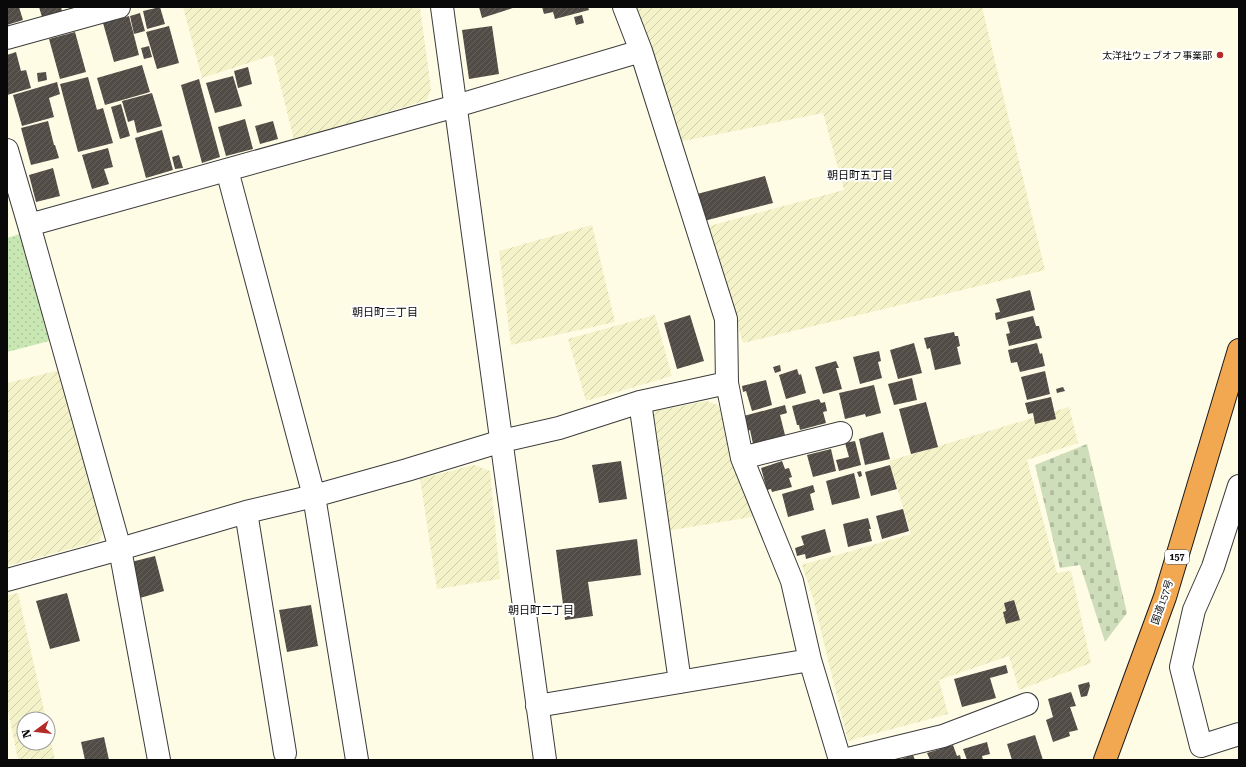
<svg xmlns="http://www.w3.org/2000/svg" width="1246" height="767" font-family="'Roboto Serif','Noto Sans JP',serif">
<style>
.farmland{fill:url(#farmland-furrows)}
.cemetery{fill:url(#cemetery-stones)}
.park{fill:url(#park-dots)}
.building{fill:url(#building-hatch)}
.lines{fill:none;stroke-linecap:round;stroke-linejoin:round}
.minor-casing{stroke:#3c3c3c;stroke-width:24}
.highway-casing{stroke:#1a1a1a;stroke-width:24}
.minor{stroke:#fff;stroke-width:22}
.highway{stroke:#f2a751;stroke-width:22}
.poi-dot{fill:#b52a26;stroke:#fff;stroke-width:1.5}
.labels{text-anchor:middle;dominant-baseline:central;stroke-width:4;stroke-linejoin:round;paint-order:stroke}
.shield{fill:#fff;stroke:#535353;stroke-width:1}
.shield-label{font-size:9px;font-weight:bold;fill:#090909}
.poi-label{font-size:10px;fill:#090909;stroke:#fff;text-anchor:end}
.street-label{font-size:10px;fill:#090909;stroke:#fff}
.neighbourhood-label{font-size:11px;fill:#090909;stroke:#fff}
</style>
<defs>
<pattern id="farmland-furrows" width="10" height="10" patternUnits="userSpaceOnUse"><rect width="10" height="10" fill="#f3f2c8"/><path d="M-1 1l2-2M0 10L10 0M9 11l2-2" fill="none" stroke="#cfceaa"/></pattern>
<pattern id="cemetery-stones" width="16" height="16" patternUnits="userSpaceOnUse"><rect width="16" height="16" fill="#cfdeba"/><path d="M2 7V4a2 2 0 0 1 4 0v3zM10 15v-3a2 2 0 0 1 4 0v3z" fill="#b0bd9f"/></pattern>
<pattern id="park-dots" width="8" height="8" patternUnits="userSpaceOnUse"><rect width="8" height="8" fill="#c9e7b2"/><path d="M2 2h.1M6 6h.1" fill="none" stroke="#abc598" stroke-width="1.8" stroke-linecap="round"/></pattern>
<pattern id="building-hatch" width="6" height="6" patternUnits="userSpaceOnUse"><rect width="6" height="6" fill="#524c46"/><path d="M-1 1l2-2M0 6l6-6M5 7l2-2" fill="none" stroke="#66615c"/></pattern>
</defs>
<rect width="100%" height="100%" fill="#fffce6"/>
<!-- farmland -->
<path class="farmland" d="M183 7H420L431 89 427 100 294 140 273 55 202 78Z
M634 7H982L1045 270 743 343 709 226 844 190 823 113 679 142Z
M592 225 615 322 511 345 499 251Z
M655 315 672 376 586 401 568 339Z
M60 370 104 528 99 541 7 566V383Z
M706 401 718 405 758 516 666 531 650 419 656 411Z
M1069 407 1078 443 1027 460 1057 573 1071 571 1091 663 1019 690 1009 656 939 680 948 714 848 741 813 598 802 565 911 534 889 461Z
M474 465 490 471 500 579 437 589 420 479Z
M18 593 46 719H24V743H48V729L55 760H18L7 705V596Z"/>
<!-- cemetery -->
<path class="cemetery" d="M1087 444 1127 613 1105 642 1080 565 1060 568 1035 465Z"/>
<!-- park -->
<path class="park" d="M23 233 53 340 7 352V238Z"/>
<!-- building -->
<path class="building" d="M7 7H19L23 20 7 25Z
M39 7H61L62 11 42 17Z
M160 7 165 24 147 29 143 11Z
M479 7H516L482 18Z
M542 7H588L589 10 555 19 553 12 544 14Z
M140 13 145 31 134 34 130 16Z
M582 15 584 23 576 25 574 17Z
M129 16 139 55 114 62 103 23Z
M169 26 179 63 157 69 146 32Z
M492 26 499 74 469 79 462 30Z
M75 32 86 72 60 79 49 39Z
M149 46 152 57 144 59 141 48Z
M16 52 21 71 26 70 31 88 7 95V55Z
M142 65 150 92 105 105 97 78Z
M248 67 252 84 238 88 234 71Z
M46 72 47 80 38 82 37 73Z
M233 76 242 106 215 113 206 83Z
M88 77 97 110 77 116 103 108 113 143 78 152 60 84Z
M199 79 220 157 202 163 181 85Z
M57 82 60 94 49 98 54 117 22 126 13 95Z
M152 93 162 126 137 133 134 120 128 122 122 101Z
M121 104 130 136 120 139 111 107Z
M245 119 253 149 226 156 218 127Z
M48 121 54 145H55L59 158 31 165 21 128Z
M273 121 278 139 260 144 255 126Z
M162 130 173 170 146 178 135 138Z
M108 148 113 167 104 169 109 184 92 189 82 155Z
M179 155 183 168 175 169 172 157Z
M53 168 60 196 36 202 29 175Z
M765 176 773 203 704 221 697 194Z
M1030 290 1035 310 996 320 995 313 1000 312 996 299Z
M690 315 704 361 677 369 664 323Z
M1033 316 1036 326H1039L1042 338 1009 346 1006 334 1010 333 1007 322Z
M954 332 955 336H958L960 346 957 347 961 364 935 370 930 348 927 349 924 338Z
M914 343 922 373 898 379 890 350Z
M1037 343 1040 354 1042 353 1045 366 1020 372 1017 362 1011 363 1008 350Z
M879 351 881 361 878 362 882 378 860 384 853 357Z
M836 361 839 368H836L842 389 823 394 815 367Z
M780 365 781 371 775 373 773 367Z
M797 369 799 375 801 374 806 393 786 399 779 375Z
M1045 371 1050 394 1027 400 1021 377Z
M912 378 917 400 894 405 888 384Z
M766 380 772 405 752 411 746 391 743 392 742 386Z
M874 385 881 413 866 417 865 414 845 419 839 393Z
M1063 387 1065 391 1057 393 1056 389Z
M1051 397 1056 419 1035 424 1033 413 1028 414 1025 403Z
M819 399 821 403 825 402 827 411 823 412 826 423 800 430 799 425H797L792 406Z
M926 402 938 447 911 454 899 409Z
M785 405 787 413 780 415 785 435 753 444 750 430 744 432 740 417Z
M883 432 890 459 865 465 859 439Z
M855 441 861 465 839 471 836 460 849 457 845 443Z
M831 449 836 471 813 477 807 455Z
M621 461 627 499 599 503 592 465Z
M782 461 785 469 789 468 792 477 789 478 792 487 772 492 771 489 767 490 761 468Z
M890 465 897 489 871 496 865 472Z
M861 471 862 476 859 477 857 472Z
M854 473 860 498 832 505 826 481Z
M813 485 815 492 810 494 814 510 788 517 782 494Z
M903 509 909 531 882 539 876 516Z
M868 518 871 529H869L872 541 848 547 843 524Z
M825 529 831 552 806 559 805 554 797 556 795 548 804 545 801 536Z
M637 539 641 575 588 582 593 616 565 620 556 550Z
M155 556 164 591 140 598 131 562Z
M67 593 80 641 50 649 36 601Z
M1014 600 1020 620 1006 624 1003 612 1006 611 1004 603Z
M311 605 318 646 287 652 279 610Z
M1006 665 1008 673 990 678 996 698 962 707 954 679Z
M1089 682 1090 686 1087 696 1081 697 1078 685Z
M1071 692 1076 706 1070 707 1078 730 1069 732 1070 736 1053 742 1046 720 1053 717 1048 699Z
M1035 735 1043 760H1012L1007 744Z
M104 737 109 760H85L81 742Z
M948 742 949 746 953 745 957 756 960 755 961 760H930L927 753 940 749 939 745Z
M987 742 990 754 982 756 983 760H967L963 749Z
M913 755 915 760H898Z"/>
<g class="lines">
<!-- minor casing -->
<g class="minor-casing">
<path id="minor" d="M442 7 545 760
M624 7 641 51 726 319 727 383 742 458 792 581 810 660 840 760
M7 38 119 7
M7 150 29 225 120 549 159 760
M227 170 314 496 357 760
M29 225 456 106 641 51
M640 402 680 682
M742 458 841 433
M1239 486 1213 567 1194 610 1181 667 1201 746 1239 734
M246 512 285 753
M7 580 120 549 246 512 314 496 407 470 502 441 559 428 640 402 727 383
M537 706 810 660
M844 760 943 736 1027 704"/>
</g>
<!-- highway casing -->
<g class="highway-casing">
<path id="highway" d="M1105 760 1165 597 1239 350"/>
</g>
<!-- minor -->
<use href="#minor" class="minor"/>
<!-- highway -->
<use href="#highway" class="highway"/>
</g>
<!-- markers -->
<circle class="poi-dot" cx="1220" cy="55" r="4"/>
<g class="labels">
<!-- shield labels -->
<rect class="shield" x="1165" y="550" width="24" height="14" rx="3"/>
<g class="shield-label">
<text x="1177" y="557">157</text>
</g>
<!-- poi labels -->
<g class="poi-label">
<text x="1212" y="55">太洋社ウェブオフ事業部</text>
</g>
<!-- street labels -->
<g class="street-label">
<text transform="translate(1162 602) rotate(-71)">国道157号</text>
</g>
<!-- neighbourhood labels -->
<g class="neighbourhood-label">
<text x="860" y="175">朝日町五丁目</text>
<text x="385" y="312">朝日町三丁目</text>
<text x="541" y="610">朝日町二丁目</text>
</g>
</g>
<!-- border -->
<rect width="1246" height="767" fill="none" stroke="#090909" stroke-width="16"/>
<!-- north arrow -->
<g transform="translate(36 731) rotate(255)"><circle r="19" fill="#ffffff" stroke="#9d9d9d"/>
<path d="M0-3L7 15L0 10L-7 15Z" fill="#b52a26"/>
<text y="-6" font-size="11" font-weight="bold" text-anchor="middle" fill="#090909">N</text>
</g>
</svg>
